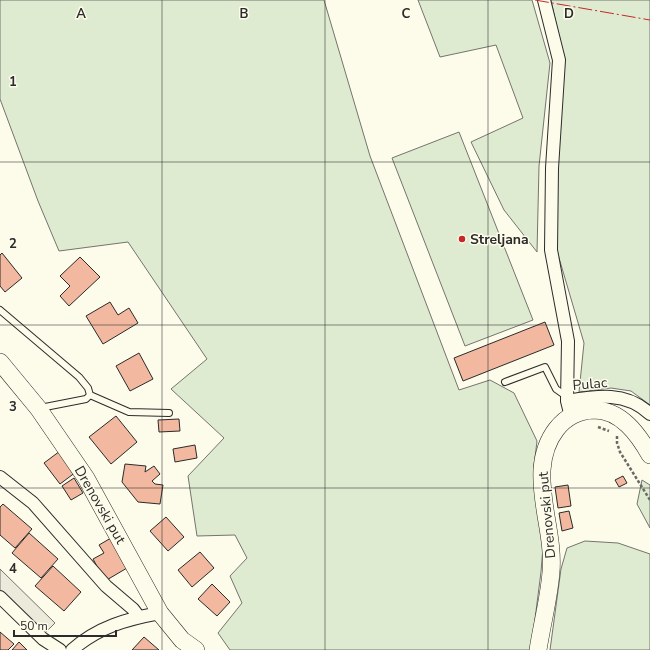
<svg xmlns="http://www.w3.org/2000/svg" width="650" height="650" font-family="'Nunito Sans',sans-serif">
<style>
.green{fill:#deebd1;stroke:#74746e}
.parking{fill:#eceadb;stroke:#74746e}
.building{fill:#f2b8a0;stroke:#2b2b2b}
.lines{fill:none;stroke-linecap:round;stroke-linejoin:round}
.lane-casing{stroke:#2b2b2b;stroke-width:8}
.street-casing{stroke:#2b2b2b;stroke-width:14}
.secondary-casing{stroke:#2b2b2b;stroke-width:18}
.path{stroke:#6a6964;stroke-width:2.5;stroke-dasharray:3 2;stroke-linecap:butt}
.lane{stroke:#fdfbea;stroke-width:6}
.street{stroke:#fdfbea;stroke-width:12}
.secondary{stroke:#fdfbea;stroke-width:17}
.power{stroke:#c62828;stroke-width:1;stroke-dasharray:14 3 2 3;stroke-linecap:butt}
.grid{fill:none;stroke:#2b2b2b;stroke-width:1;stroke-opacity:0.55}
.poi-dot{fill:#c62828;stroke:#fdfbea;stroke-width:1.5}
.labels{text-anchor:middle;dominant-baseline:central;stroke-width:3;stroke-linejoin:round;paint-order:stroke}
.poi-label{font-size:14px;font-weight:bold;fill:#2b2b2b;stroke:#fdfbea;text-anchor:start}
.street-label{font-size:14px;fill:#2b2b2b;stroke:#fdfbea}
.grid-label{font-size:13px;text-anchor:middle;font-weight:bold;fill:#2b2b2b;stroke:#fdfbea;stroke-width:3;stroke-linejoin:round;paint-order:stroke}
</style>
<rect width="100%" height="100%" fill="#fdfbea"/>
<!-- green -->
<path class="green" d="M0 0H324L370 156 459 390 490 380 514 393 537 441 534 466 545 521 541 572 531 650H230L218 633 242 603 230 576 247 558 235 535 197 536 188 476 224 438 171 389 207 359 128 242 59 251 38 201 0 99Z
M418 0H532L550 63 539 166 537 252 504 210 471 142 523 118 496 45 440 57Z
M551 0H650V405L631 391 611 388 579 392 584 343 557 251V167L564 61Z
M459 132 533 320 465 346 392 158Z
M642 480 650 485V528L637 504Z
M585 541 618 543 650 554V650H550L561 569 567 548Z"/>
<!-- parking -->
<path class="parking" d="M0 569 55 623 37 641 0 605Z"/>
<!-- building -->
<path class="building" d="M2 253 22 278 5 292 0 286V255Z
M80 257 100 277 69 306 60 296 70 286 60 276Z
M110 302 118 315 129 308 138 323 103 344 86 316Z
M545 322 554 345 463 381 454 358Z
M139 353 153 379 130 391 116 366Z
M116 416 137 442 111 464 89 437Z
M179 419 180 431 159 432 158 420Z
M195 445 197 458 175 462 173 449Z
M60 451 76 472 60 484 44 463Z
M125 464 146 466 145 472 154 466 160 474 152 481 155 484 163 485 160 504 138 502 122 482Z
M623 476 627 483 619 487 615 480Z
M74 478 83 493 71 500 62 486Z
M568 485 571 506 558 508 555 487Z
M3 504 32 529 15 548 0 535V507Z
M569 511 573 528 562 531 559 513Z
M166 517 184 537 168 551 150 531Z
M29 533 58 559 41 578 12 553Z
M111 538 127 568 105 581 93 559 104 553 99 545Z
M200 552 214 568 192 587 178 570Z
M53 566 81 592 64 611 35 586Z
M212 584 230 602 217 616 198 599Z
M0 632 14 644 8 650H0Z
M144 637 159 650H132Z
M19 642 27 650H12Z"/>
<g class="lines">
<!-- lane casing -->
<g class="lane-casing">
<path id="lane" d="M0 310 79 377 88 388 90 395 86 399 40 408
M505 382 545 367 556 389 566 396
M90 395 129 412 169 413"/>
</g>
<!-- street casing -->
<g class="street-casing">
<path id="street" d="M544 0 559 60 552 168 551 250 568 341 567 401
M569 409 567 401C597 396 626 391 650 414
M0 477 33 503 106 586 133 609 139 617
M0 597 43 639 60 650
M72 650C98 627 127 619 160 613"/>
</g>
<!-- secondary casing -->
<g class="secondary-casing">
<path id="secondary" d="M0 362 38 408 86 478 160 613 182 640 196 650
M538 650C542 624 549 598 551 572 554 538 540 504 542 470 544 440 561 411 594 410 621 410 638 434 650 455"/>
</g>
<!-- path -->
<path class="path" d="M598 427 609 431
M617 436V443L620 452 650 500"/>
<!-- lane -->
<use href="#lane" class="lane"/>
<!-- street -->
<use href="#street" class="street"/>
<!-- secondary -->
<use href="#secondary" class="secondary"/>
<!-- power -->
<path class="power" d="M535 0 650 20"/>
</g>
<!-- grid -->
<path class="grid" d="M162 0V650M325 0V650M488 0V650M0 162H650M0 325H650M0 488H650"/>
<!-- markers -->
<circle class="poi-dot" cx="462" cy="239" r="4"/>
<g class="labels">
<!-- poi labels -->
<g class="poi-label">
<text x="470" y="239">Streljana</text>
</g>
<!-- street labels -->
<g class="street-label">
<text transform="translate(590 384) rotate(-5)">Pulac</text>
<text transform="translate(100 505) rotate(60)">Drenovski put</text>
<text transform="translate(547 515) rotate(-95)">Drenovski put</text>
</g>
</g>
<g class="grid-label">
<text x="81" y="18">A</text>
<text x="244" y="18">B</text>
<text x="406" y="18">C</text>
<text x="569" y="18">D</text>
<text x="13" y="86">1</text>
<text x="13" y="248">2</text>
<text x="13" y="411">3</text>
<text x="13" y="573">4</text>
</g>
<!-- scale -->
<path d="M14 630v6h102v-6" fill="none" stroke="#2b2b2b" stroke-width="2"/>
<text x="20" y="630" font-size="12" fill="#2b2b2b" stroke="#fdfbea" stroke-width="3" paint-order="stroke">50 m</text>
</svg>
